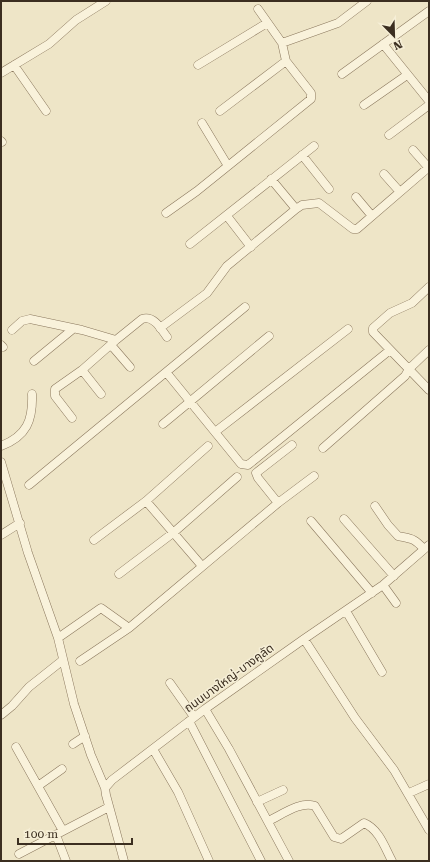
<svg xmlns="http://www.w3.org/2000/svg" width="430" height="862" font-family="'Roboto Serif','Noto Sans Thai',serif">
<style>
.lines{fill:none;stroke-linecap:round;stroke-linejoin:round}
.minor-casing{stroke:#8a775d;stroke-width:9}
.minor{stroke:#f9f2db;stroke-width:8}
.labels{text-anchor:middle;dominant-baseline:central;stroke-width:3;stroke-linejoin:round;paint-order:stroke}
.street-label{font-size:12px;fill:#3b2e20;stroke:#f6efd7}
</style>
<rect width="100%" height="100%" fill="#eee5c7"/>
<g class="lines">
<!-- minor casing -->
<g class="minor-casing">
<path id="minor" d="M282 43 338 23 367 1
M383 44 429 101
M14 65 46 111
M198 65 267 23
M1 73 49 44 76 20 106 1
M342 74 429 11
M364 105 407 75
M220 111 286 61
M202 123 228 166
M389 135 429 105
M1 141 2 142
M413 150 428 167
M302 155 329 189
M384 174 400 192
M271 179 296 209
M356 197 372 216
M166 213 197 191 311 99V93L286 61 282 43 258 9
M227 216 251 247
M190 244 314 146
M429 287 412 303 390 313 373 328V332L429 390
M160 328 207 293 227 266 296 209 302 205 319 203 353 229H357L429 167
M12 330 22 321 30 319 82 330 116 340 142 319C154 315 161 329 167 337
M1 345 3 347
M111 345 130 367
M34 361 73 329
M82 370 101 394
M166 372 241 464 248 465 390 350
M72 418 55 396V389L82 370 116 340
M163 424 269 336
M215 432 348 329
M1 446C27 436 33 420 32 394
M323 448 405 376 409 369 429 350
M1 462 28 553 58 638 74 704 91 755 105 788
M29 485 245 307
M146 501 202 566
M278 503 258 478 256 473 292 445
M375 506 388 525 398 536C412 539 414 538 424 549
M344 519 394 576
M311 521 372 593
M1 535 20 523
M94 540 146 501 208 446
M119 574 173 533 237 477
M383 585 396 603
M346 611 382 672
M58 638 101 608 129 628 278 503 314 476
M304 639 355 718 394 770 429 830
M80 661 129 628
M170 683 194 717
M205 709 229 749 289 861
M1 715 12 706 29 687 63 660
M189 721 261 861
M73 744 85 736
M16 747 63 831
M153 749 178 792 209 861
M38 786 62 769
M409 793 429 784
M257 802 283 790
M268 821C280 816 301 800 315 806L334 837 341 839 364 823C379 829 385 848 392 861
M56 835 66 861
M19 854 109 807
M124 861 106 795 105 788 112 780 205 709 304 639 383 585 429 545"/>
</g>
<!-- minor -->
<use href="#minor" class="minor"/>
</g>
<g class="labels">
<!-- street labels -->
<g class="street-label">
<text transform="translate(229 678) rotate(-36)">ถนนบางใหญ่-บางคูลัด</text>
</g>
</g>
<!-- border -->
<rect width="430" height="862" fill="none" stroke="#3b2e20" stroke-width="4"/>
<!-- north arrow -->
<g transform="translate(394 36) rotate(157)" stroke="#f6efd7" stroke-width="3" paint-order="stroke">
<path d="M0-3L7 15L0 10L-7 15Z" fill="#3b2e20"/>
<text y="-6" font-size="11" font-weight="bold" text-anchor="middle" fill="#3b2e20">N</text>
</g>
<!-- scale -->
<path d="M18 838v6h114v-6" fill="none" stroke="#3b2e20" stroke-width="2"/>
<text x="24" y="838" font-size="12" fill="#3b2e20" stroke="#f6efd7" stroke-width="3" paint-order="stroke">100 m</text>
</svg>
